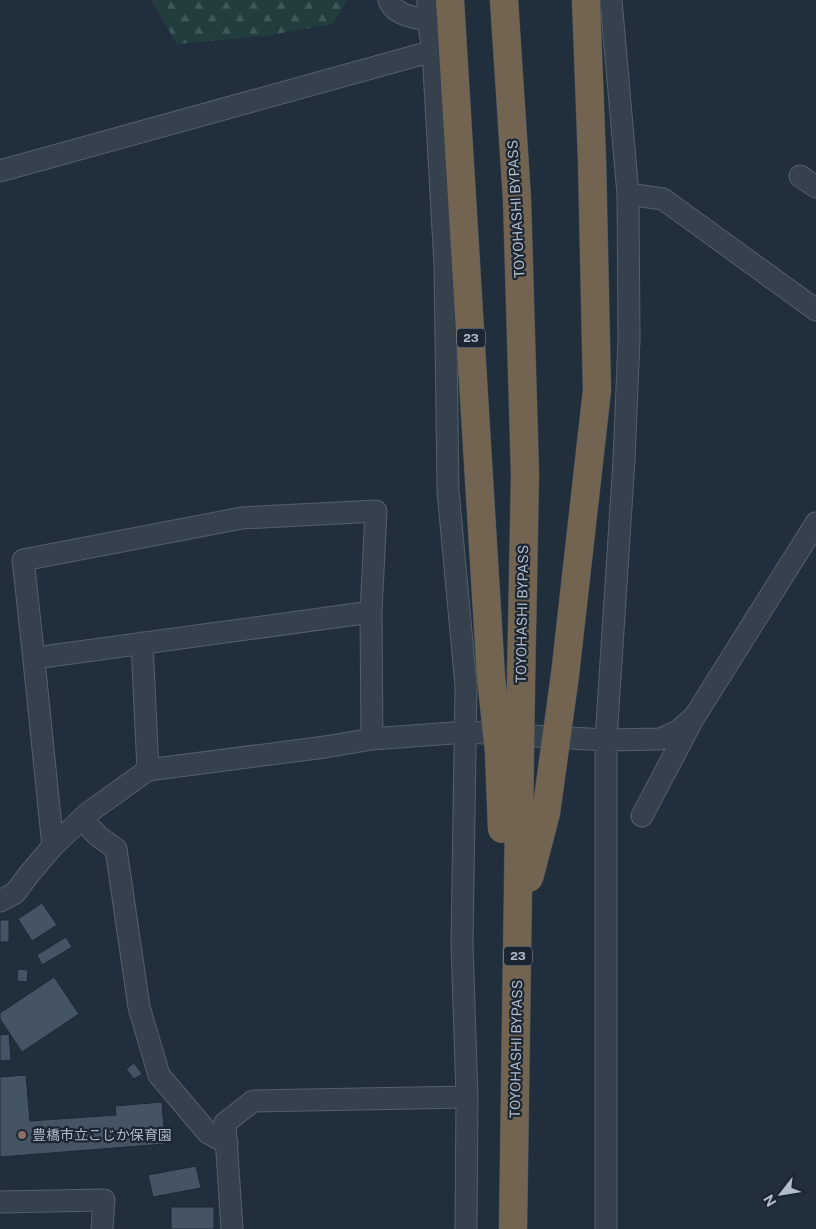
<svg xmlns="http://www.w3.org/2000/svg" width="816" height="1229" font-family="'Public Sans','Noto Sans JP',sans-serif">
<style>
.forest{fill:url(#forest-firs)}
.building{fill:#455464;stroke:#1d2834}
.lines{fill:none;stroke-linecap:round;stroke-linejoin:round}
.street-casing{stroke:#545f6b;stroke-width:23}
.highway-casing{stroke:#414c58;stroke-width:29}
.street{stroke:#35414d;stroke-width:21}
.highway{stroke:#736452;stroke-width:28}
.highway-bridge-casing{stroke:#414c58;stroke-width:29;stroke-linecap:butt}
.highway-bridge{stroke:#736452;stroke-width:28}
.education-dot{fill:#8d6e63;stroke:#1b2632;stroke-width:2}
.labels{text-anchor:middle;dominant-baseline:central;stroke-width:4.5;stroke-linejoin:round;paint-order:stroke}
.shield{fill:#1b2632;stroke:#848f9c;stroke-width:1}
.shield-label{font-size:12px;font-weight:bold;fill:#b1bcc9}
.street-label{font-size:14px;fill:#b1bcc9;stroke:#1b2632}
.poi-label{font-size:14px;fill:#b1bcc9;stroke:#1b2632;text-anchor:start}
</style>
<defs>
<pattern id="forest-firs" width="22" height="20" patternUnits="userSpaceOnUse" patternTransform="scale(1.25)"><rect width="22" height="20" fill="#233d3e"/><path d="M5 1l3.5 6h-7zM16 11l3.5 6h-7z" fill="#415759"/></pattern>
</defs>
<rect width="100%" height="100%" fill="#212f3d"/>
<!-- forest -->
<path class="forest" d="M151 0H347L333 24 264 36 177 44Z"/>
<!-- building -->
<path class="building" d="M42 903 57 925 32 941 18 919Z
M0 920H9V942H0Z
M66 937 72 947 42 965 37 955Z
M18 969 28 970 27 982 17 981Z
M54 977 79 1014 22 1052 0 1019V1013Z
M9 1034 11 1060 0 1061V1035Z
M134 1063 142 1074 134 1079 126 1069Z
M26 1075 30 1121 116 1115 115 1106 162 1102 165 1144 0 1157V1077Z
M196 1166 201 1188 153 1197 148 1175Z
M171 1207H214V1229H171Z"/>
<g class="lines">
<!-- street casing -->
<g class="street-casing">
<path id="street" d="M389 0C394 15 415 18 428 20
M428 0V20L433 51 445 265 448 491 466 686 462 944 467 1097 466 1229
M0 171 433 51
M800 176 816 187
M628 194 663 199 816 310
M142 643 148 770
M35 658 371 612
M642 816 692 721
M82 819 98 836 116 849 139 1007 159 1075 208 1133 227 1143
M53 846C43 751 34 655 23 560L242 518 376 511 371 612 372 739
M0 901 15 893 30 873 53 846 88 813 148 770 325 747 372 739 466 732 606 740 660 739 678 731 695 716 816 523
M0 1202 104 1200 102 1229
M232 1229 225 1123 253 1101 467 1097
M606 1229V740L624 460 629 339 628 194 611 0"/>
</g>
<!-- highway casing -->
<g class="highway-casing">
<path id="highway" d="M450 0 491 677
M504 0 517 199 525 474 521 684
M565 675 597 390 592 160 586 0"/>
</g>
<!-- street -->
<use href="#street" class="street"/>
<!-- highway -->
<use href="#highway" class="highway"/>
<!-- highway-bridge casing -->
<g class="highway-bridge-casing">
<path id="highway-bridge" d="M491 677 499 752 502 829
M529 878 546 813 565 675
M513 1229 521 684"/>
</g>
<!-- highway-bridge -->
<use href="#highway-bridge" class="highway-bridge"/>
</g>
<!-- markers -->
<circle class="education-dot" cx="22" cy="1135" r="5"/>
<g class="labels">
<!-- shield labels -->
<g class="shield">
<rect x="457" y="328.5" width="28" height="19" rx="4"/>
<rect x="504" y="946.5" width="28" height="19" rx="4"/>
</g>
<g class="shield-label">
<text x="471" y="338">23</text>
<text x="518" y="956">23</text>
</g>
<!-- street labels -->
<g class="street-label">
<text transform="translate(516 209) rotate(-93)">TOYOHASHI BYPASS</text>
<text transform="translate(522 614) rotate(-89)">TOYOHASHI BYPASS</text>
<text transform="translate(516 1049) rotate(-89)">TOYOHASHI BYPASS</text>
</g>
<!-- poi labels -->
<g class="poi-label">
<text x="32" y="1135">豊橋市立こじか保育園</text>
</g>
</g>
<!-- north arrow -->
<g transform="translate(781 1194) rotate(239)" stroke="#1b2632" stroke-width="4" paint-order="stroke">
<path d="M0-4L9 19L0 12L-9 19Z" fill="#b1bcc9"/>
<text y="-8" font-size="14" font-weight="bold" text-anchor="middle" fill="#b1bcc9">N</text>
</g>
</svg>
